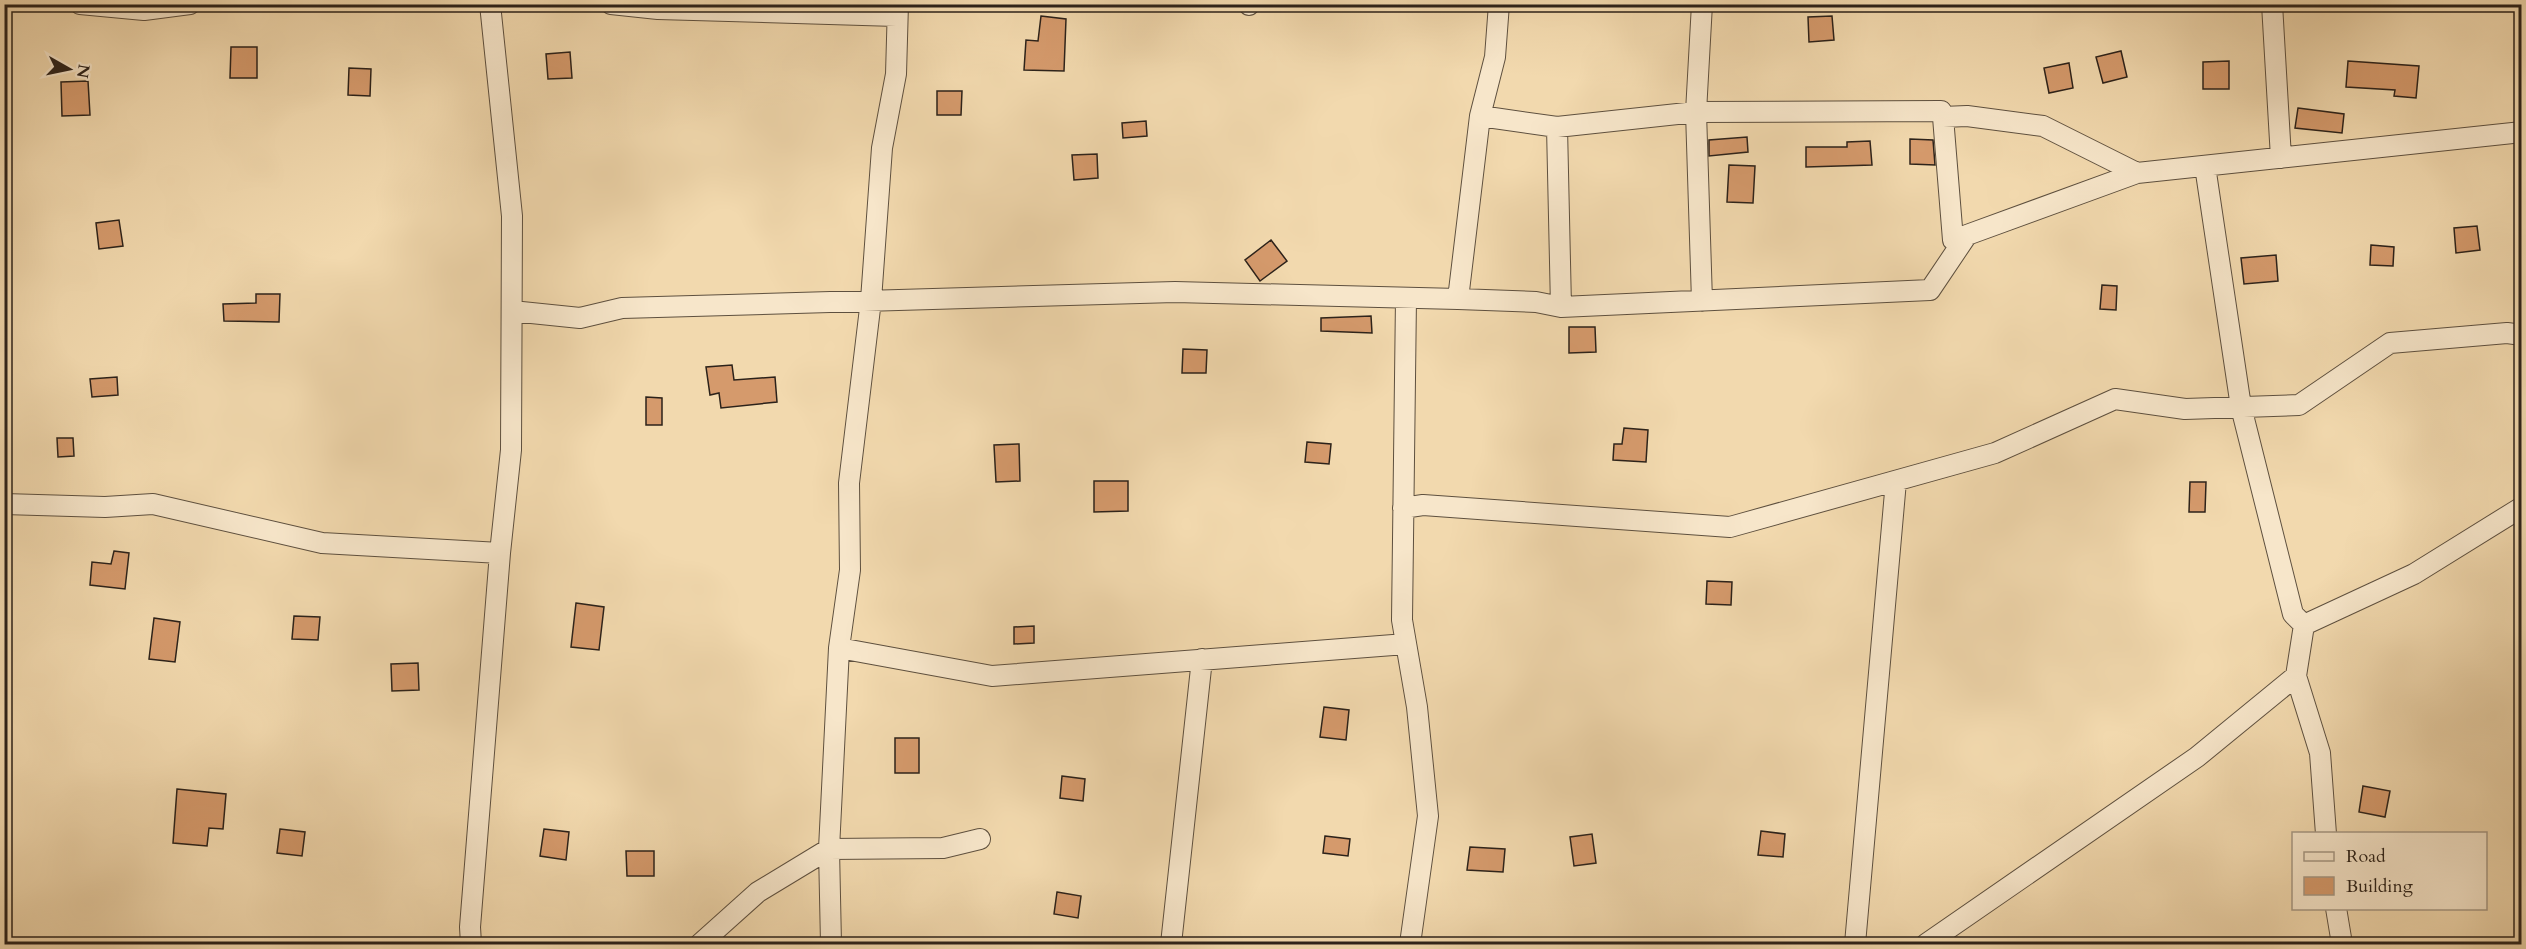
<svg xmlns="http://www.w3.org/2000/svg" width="2526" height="949" font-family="Cardo,serif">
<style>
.building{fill:#d59a6c;stroke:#2c221a;stroke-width:1.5}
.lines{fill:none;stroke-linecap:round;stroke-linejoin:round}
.street-casing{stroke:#5e503f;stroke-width:22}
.street{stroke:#f7e6ca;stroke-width:20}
</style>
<rect width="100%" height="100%" fill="#f2d9ae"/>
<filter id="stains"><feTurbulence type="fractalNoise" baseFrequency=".00333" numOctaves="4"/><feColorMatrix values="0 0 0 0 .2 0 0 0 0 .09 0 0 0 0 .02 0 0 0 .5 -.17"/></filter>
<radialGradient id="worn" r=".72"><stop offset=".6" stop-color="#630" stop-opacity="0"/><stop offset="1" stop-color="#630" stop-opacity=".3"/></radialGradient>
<!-- building -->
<path class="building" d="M1041 16 1066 19 1064 71 1024 70 1026 40 1038 41Z
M1832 16 1834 40 1809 42 1808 17Z
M231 47H257V78H230Z
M2121 51 2127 77 2103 83 2096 57Z
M570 52 572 78 548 79 546 54Z
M2229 61V89H2203V62Z
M2348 61 2419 66 2416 98 2394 96 2395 90 2346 87Z
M2069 63 2073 88 2049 93 2044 68Z
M349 68 371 69 370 96 348 95Z
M88 81 90 115 62 116 61 82Z
M937 91H962L961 115H937Z
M2298 108 2344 114 2342 133 2295 128Z
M1146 121 1147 136 1123 138 1122 123Z
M1747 137 1748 152 1709 156V140Z
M1910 139 1933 140 1935 165 1910 164Z
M1870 141 1872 165 1806 167V147H1847V142Z
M1097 154 1098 178 1074 180 1072 155Z
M1729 165 1755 166 1753 203 1727 202Z
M119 220 123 246 99 249 96 223Z
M2477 226 2480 250 2456 253 2454 228Z
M1271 240 1287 261 1260 281 1245 260Z
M2371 245 2394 247 2393 266 2370 265Z
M2276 255 2278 281 2244 284 2241 258Z
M2102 285 2117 286 2116 310 2100 309Z
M256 294H280L279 322 224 321 223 304 256 303Z
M1371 316 1372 333 1321 331V318Z
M1569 327H1595L1596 352 1569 353Z
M1183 349 1207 350 1206 373H1182Z
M732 365 734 380 775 377 777 402 721 408 719 393 710 395 706 367Z
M117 377 118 395 92 397 90 379Z
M646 397 662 398V425H646Z
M1624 428 1648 430 1646 462 1613 460 1614 444H1622Z
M57 438H73L74 456 58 457Z
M1307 442 1331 444 1329 464 1305 462Z
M1019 444 1020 481 996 482 994 445Z
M1094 481H1128V511L1094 512Z
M2190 482H2206L2205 512H2189Z
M114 551 129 553 125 589 90 585 92 562 111 564Z
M1707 581 1732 582 1731 605 1706 604Z
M576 603 604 607 599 650 571 647Z
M294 616 320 617 318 640 292 639Z
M154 618 180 622 175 662 149 659Z
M1034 626V643L1014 644V627Z
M418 663 419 690 392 691 391 664Z
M1324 707 1349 710 1346 740 1320 737Z
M895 738H919V773H895Z
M1062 776 1085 779 1083 801 1060 798Z
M2363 786 2390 791 2385 817 2359 812Z
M177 789 226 794 223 829 209 828 207 846 173 843Z
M280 829 305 832 302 856 277 853Z
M544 829 569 832 566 860 540 856Z
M1761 831 1785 834 1783 857 1758 855Z
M1592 834 1596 863 1574 866 1570 837Z
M1325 836 1350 839 1348 856 1323 853Z
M1470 847 1505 849 1503 872 1467 870Z
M626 851H654V876H627Z
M1057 892 1081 896 1078 918 1054 914Z"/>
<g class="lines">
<!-- street casing -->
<g class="street-casing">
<path id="street" d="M80 4 144 10 190 4
M611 4 658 9 896 16
M1702 4 1696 112 1702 301
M2272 4 2281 158
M1249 5V4
M1480 116 1557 127 1696 112 1941 111 1943 117 1953 240 1967 235
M1943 117 1967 116 2043 126 2137 173
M1557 127 1561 307
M2205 166 2241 407 2293 614 2304 625
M1406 298 1402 620 1417 707 1428 816 1410 944
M1458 299 1480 116 1495 57 1499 4
M512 311 580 318 622 308 1175 292 1458 299 1536 302 1561 307 1930 290 1967 235 2137 173 2522 132
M4 504 105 507 153 504 322 543 500 553
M1403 508 1423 505 1730 527 1995 453 2115 399 2185 409 2299 405 2390 343 2507 333 2522 335
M2304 625 2414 574 2522 507
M2304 625 2296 676 2320 753 2326 834
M839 648 992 676 1406 644
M2336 908 2342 944
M471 944 470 927 500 553 511 450 512 216 490 4
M700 944 758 892 829 849 943 848 980 839
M831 944 829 849 839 648 850 570 849 483 871 300 882 148 896 74 898 4
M1171 944 1202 659
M1855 944 1896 481
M1926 944 2197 757 2296 676"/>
</g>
<!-- street -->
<use href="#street" class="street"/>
</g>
<!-- margin -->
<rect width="2526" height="949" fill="none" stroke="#f2d9ae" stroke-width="24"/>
<rect x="6" y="6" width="2514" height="937" fill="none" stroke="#2c221a" stroke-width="3"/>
<rect x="12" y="12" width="2502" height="925" fill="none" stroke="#2c221a" stroke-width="1.5"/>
<!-- legend -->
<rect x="2292" y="832" width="195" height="78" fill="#f7e6ca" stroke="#a69884" stroke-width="1.5"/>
<rect x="2304" y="852" width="30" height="9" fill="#f7e6ca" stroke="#a69884" stroke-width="1.5"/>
<text x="2346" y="862" font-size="18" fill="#2c221a">Road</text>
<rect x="2304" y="877" width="30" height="18" fill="#d59a6c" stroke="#a69884" stroke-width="1.5"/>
<text x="2346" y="892" font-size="18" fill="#2c221a">Building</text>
<!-- north arrow -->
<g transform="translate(69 69) rotate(99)" stroke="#f7e6ca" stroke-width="4.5" paint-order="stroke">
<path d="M0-4.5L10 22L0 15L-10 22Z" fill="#2c221a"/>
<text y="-9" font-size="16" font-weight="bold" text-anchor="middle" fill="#2c221a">N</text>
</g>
<rect width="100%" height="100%" filter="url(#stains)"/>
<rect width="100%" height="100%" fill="url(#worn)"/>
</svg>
